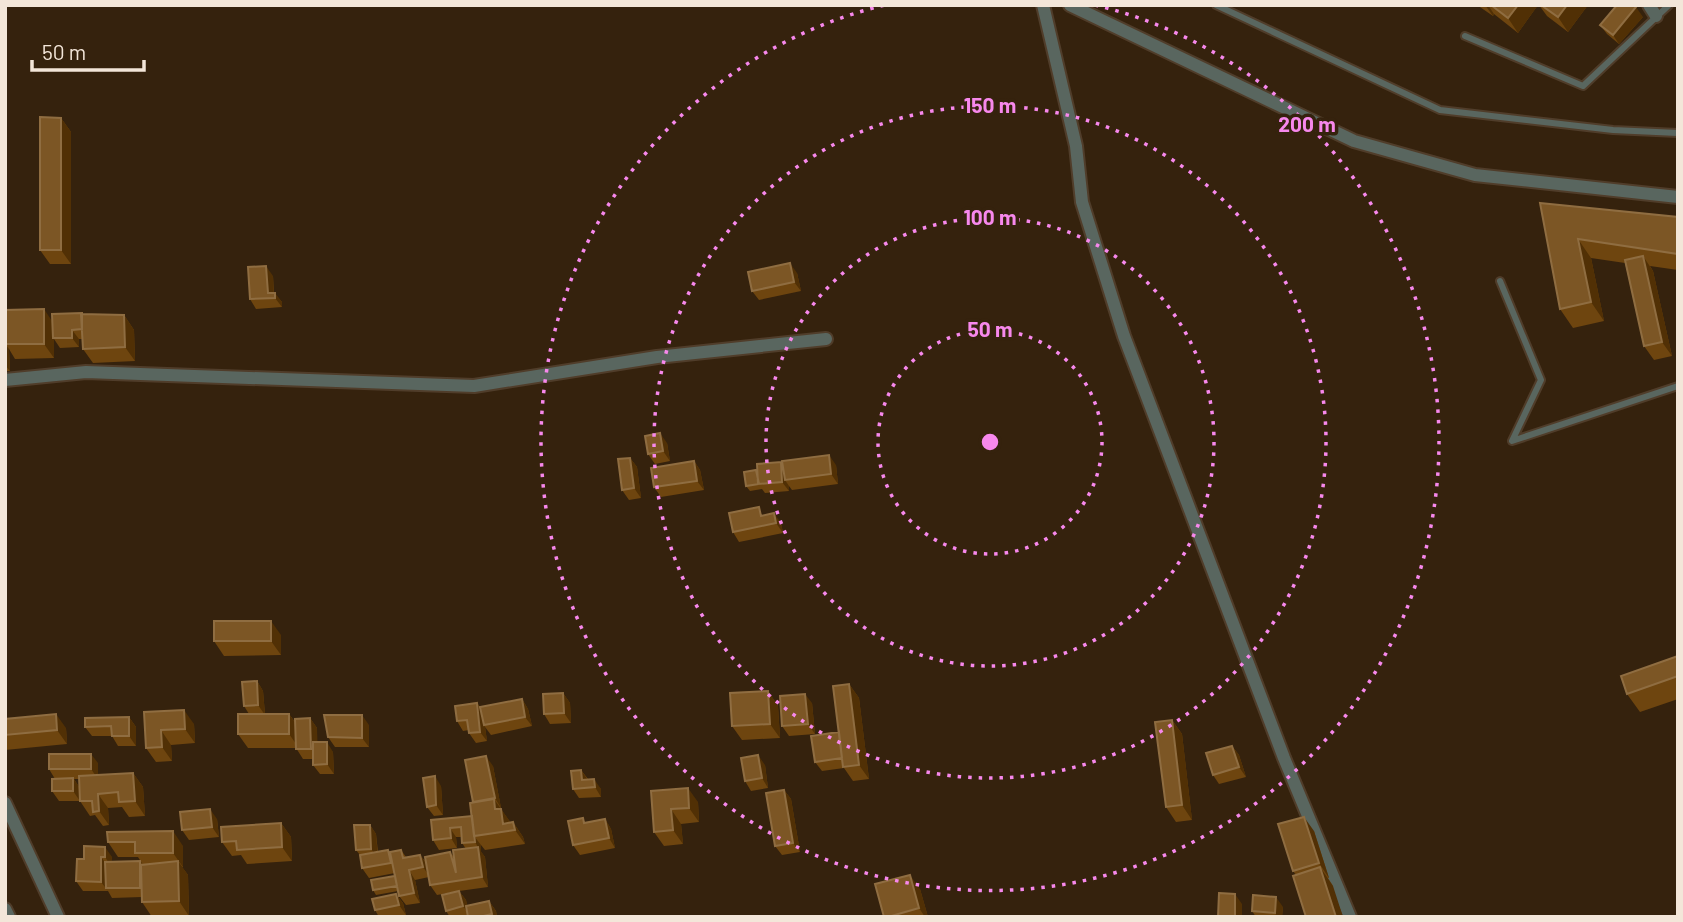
<svg xmlns="http://www.w3.org/2000/svg" width="1683" height="922" font-family="Barlow,sans-serif">
<style>
.lines{fill:none;stroke-linecap:round;stroke-linejoin:round}
.lane-casing{stroke:#503d2a;stroke-width:10}
.street-casing{stroke:#503d2a;stroke-width:16}
.lane{stroke:#59665f;stroke-width:6}
.street{stroke:#59665f;stroke-width:12}
.wall{fill:#6e450f;fill-rule:evenodd}
.shaded-wall{fill:#513005}
.building{fill:#7c5625;stroke:#8f6d41;stroke-width:2}
.ring{fill:none;stroke:#f788ec;stroke-width:3.5;stroke-dasharray:3.5 7}
.centre{fill:#f788ec;stroke:#35220d;stroke-width:3.5}
.ring-label{font-size:21px;text-anchor:middle;font-weight:bold;fill:#f788ec;stroke:#35220d;stroke-width:7;stroke-linejoin:round;paint-order:stroke}
</style>
<rect width="100%" height="100%" fill="#35220d"/>
<g class="lines">
<!-- lane casing -->
<g class="lane-casing">
<path id="lane" d="M1216 5 1440 110 1613 130 1678 133
M1465 36 1583 86 1669 5
M1500 281 1541 380 1512 441 1678 386"/>
</g>
<!-- street casing -->
<g class="street-casing">
<path id="street" d="M1043 5 1076 146 1082 202 1124 336 1284 758 1350 917
M1070 5 1354 141 1475 175 1678 197
M1649 5 1656 16
M5 380 86 372 474 386 657 357 826 339
M5 803 58 917
M5 909 9 917"/>
</g>
<!-- lane -->
<use href="#lane" class="lane"/>
<!-- street -->
<use href="#street" class="street"/>
</g>
<!-- wall -->
<path class="wall" d="M1477 5H1538L1518 33 1494 14 1493 16Z
M1539 5H1588L1568 32 1547 16Z
M1643 17 1619 44 1607 34 1600 25Z
M61 118 71 132V264H50L40 250Z
M1540 203 1678 217V270L1650 266 1653 271 1672 356 1654 360 1644 346 1625 263 1591 258 1604 321 1573 328 1560 309Z
M797 273 801 291 759 300 752 291Z
M273 276 274 293 282 302V307L256 309 250 299Z
M5 310 53 322 82 314 124 315 134 330 135 361 93 363 83 349 82 339H79V347L60 348 54 339V358L15 359 9 349 10 371H5Z
M667 443 670 461 655 464 648 454Z
M630 458 637 467 641 498 629 500 622 490Z
M694 461 700 470 704 490 661 497 654 487Z
M781 462 782 465H836L838 484 792 490 789 486V491L765 493 762 489 750 491 746 486 756 470Z
M765 515 781 523 783 533 739 542 733 532Z
M281 635V655L224 656 214 641Z
M1678 656V699L1640 712 1627 694Z
M257 681 263 691 265 714H289L295 722 310 718 317 728V742L333 752 334 774H320L313 765V759H303L296 748H248L238 734 249 714 244 706Z
M849 684 859 698 869 779 853 781 844 768 822 771 815 762 839 732Z
M768 691 778 706 780 738 742 740 732 726Z
M563 693 570 703 571 723 550 724 544 714Z
M522 699 528 709 532 726 491 735 485 727 487 741 476 743 469 733V730L463 731 457 721 477 703 481 708Z
M812 703 815 734 789 736 782 726Z
M144 712 194 724 195 743 171 745 172 761 156 762 146 748Z
M129 717 136 727V746H118L112 736H92L85 727Z
M5 719 66 728 67 744 5 750Z
M1172 720 1182 734 1192 820 1176 822 1166 807Z
M369 725V747H335L328 737Z
M1232 746 1239 755 1246 777 1219 784 1213 775Z
M98 763V775L133 773 143 787 145 816 129 817 122 807 108 808 109 825 103 826 95 815 90 816 80 801H59L52 791 55 779 49 769ZM74 779H79V787Z
M765 765 768 788 751 791 745 781Z
M493 766 501 808H500L511 823 513 822 523 837 525 844 485 850 481 845V852L485 857 488 887 459 891 466 900 467 906 489 901 496 911 497 917H450L446 911 453 892 437 895 430 885 429 877 415 880 420 903 406 905 399 896 398 891 376 895 373 890 395 876V873L369 878 362 868 360 855 356 850 370 825 376 834 378 852 390 853 401 850 406 857 420 855 426 862 450 852 454 857 466 849 462 843V837H456L457 848 439 850 433 840 431 820 472 816 473 802Z
M581 770 588 779 601 789V797L579 798 573 789Z
M441 786 443 815 434 816 427 807Z
M784 790 791 799 800 852 782 855 775 846Z
M651 791 698 802 699 822 681 824 683 844 664 846 654 832Z
M217 819 219 837 189 840 182 830Z
M605 819 611 829 615 848 580 855 573 845 587 823Z
M281 823 291 837 292 861 247 864 241 855 232 856 222 842Z
M1314 831 1329 878H1328L1333 886 1296 875 1293 871Z
M107 832 183 846V867H182L188 875 189 916 152 917 142 902V897L112 898 108 891H83L76 881 84 859V846L112 857 111 862 140 861 143 865 138 857H118L108 842Z
M920 889 928 917H884Z
M396 894 403 903 406 915 396 917H379L375 910Z
M1283 907 1282 917H1256L1252 911Z"/>
<!-- shaded-wall -->
<path class="shaded-wall" d="M1485 5H1488L1494 14 1493 16Z
M1518 5H1538L1518 33 1508 18Z
M1567 5H1588L1568 32 1558 17Z
M1636 7 1643 17 1619 44 1613 35Z
M61 118 71 132V264L61 250Z
M1578 239 1591 258 1604 321 1591 302Z
M1643 256 1653 271 1672 356 1662 342Z
M790 263 797 273 801 291 794 282Z
M266 266 273 276 274 298 268 293Z
M275 293 282 302V307L275 298Z
M44 309 54 324V358L44 344Z
M124 315 134 330 135 361 125 347Z
M72 330 79 339V347L72 338Z
M5 344 9 349 10 371 5 365Z
M660 433 667 443 670 461 663 451Z
M829 455 836 465 838 484 831 474Z
M630 458 637 467 641 498 634 488Z
M694 461 700 470 704 490 697 481Z
M781 462 787 472 785 480 789 486V491L782 482Z
M774 513 781 523 783 533 776 523Z
M271 621 281 635V655L271 641Z
M257 681 263 691 265 715 258 705Z
M849 684 859 698 869 779 859 765Z
M768 691 778 706 780 738 770 724Z
M563 693 570 703 571 723 564 713Z
M805 694 812 703 815 734 808 724Z
M522 699 528 709 532 726 525 717Z
M477 703 484 713V725L485 727 487 741 480 732Z
M184 710 194 724 195 743 185 729Z
M56 714 66 728 67 744 57 730Z
M289 714 299 728V748L289 734Z
M362 715 369 725V747L362 738Z
M129 717 136 727V746L129 736Z
M310 718 317 728 318 758 311 749Z
M1172 720 1182 734 1192 820 1182 805Z
M161 730 171 745 172 761 162 747Z
M327 742 333 752 334 774 327 764Z
M1232 746 1239 755 1246 777 1239 767Z
M91 754 98 763V779L91 769Z
M758 755 765 765 768 788 762 778Z
M486 756 493 766 501 808 495 798Z
M581 770 588 780H582Z
M133 773 143 787 145 816 135 801Z
M435 776 441 786 443 815 436 805Z
M73 778 80 788V801L73 791Z
M594 779 601 789V797L595 787Z
M688 788 698 802 699 822 689 808Z
M784 790 791 799 800 852 793 843Z
M98 794 108 808 109 825 99 811Z
M494 799 511 823 508 831 495 809Z
M210 809 217 819 219 837 212 827Z
M671 809 681 824 683 844 673 830Z
M472 816 474 836 481 845V852L475 842Z
M1304 817 1314 831 1329 878 1319 863Z
M605 819 611 829 615 848 609 838Z
M513 822 523 837 525 844 515 830Z
M281 823 291 837 292 861 282 847Z
M370 825 376 834 378 858 371 849Z
M450 828 456 837 457 848 451 838Z
M173 831 183 846V867L173 853Z
M105 847 112 857 111 866 105 857Z
M478 847 485 857 488 887 482 877Z
M420 855 427 864 430 877 423 867Z
M101 857 108 866 106 888 108 891 101 882Z
M178 861 188 875 189 916 179 901Z
M1320 867 1333 886 1343 917H1336Z
M409 870 415 880 420 903 414 893Z
M910 875 920 889 928 917H925L919 908Z
M459 891 466 900 470 916 463 906Z
M396 894 403 903 406 915 399 905Z
M1235 894 1242 904V917H1235Z
M1276 897 1283 907 1282 917H1277L1275 913Z
M489 901 496 911 497 917H493L492 914Z"/>
<!-- building -->
<path class="building" d="M1491 5H1518L1508 18Z
M1541 5H1567L1558 17Z
M1617 5H1633L1636 7 1613 35 1600 25Z
M40 117 61 118V250H40Z
M1540 203 1678 217V254L1578 239 1591 302 1560 309Z
M1643 256 1662 342 1644 346 1625 260Z
M790 263 794 282 752 291 748 272Z
M266 266 268 293H275V298L250 299 248 267Z
M44 309V344H5V310Z
M82 313V329L72 330V338H53L52 314Z
M81 314 124 315 125 347 83 349Z
M660 433 663 451 648 454 645 436Z
M829 455 831 474 785 480 782 461Z
M630 458 634 488 622 490 618 459Z
M694 461 697 481 654 487 651 468Z
M781 462 782 482 758 484 757 464Z
M756 470 759 484 746 486 744 472Z
M759 507 761 516 774 513 776 523 733 532 729 513Z
M214 621H271V641H214Z
M1678 656V676L1627 694 1621 676Z
M257 681 258 705 244 706 242 682Z
M849 684 859 765 843 767 833 686Z
M768 691 770 724 732 726 730 693Z
M563 693 564 713 544 714 543 694Z
M805 694 808 724 782 726 780 696Z
M522 699 525 717 484 725 480 707Z
M477 703 480 732 469 733 467 720 457 721 455 706Z
M184 710 185 729 161 730 162 747 146 748 144 712Z
M56 714 57 730 5 735V719Z
M238 714H289V734H238Z
M324 715H362V738L328 737Z
M129 717V736H112L111 726 85 727V718Z
M310 718 311 749H296L295 719Z
M1172 720 1182 805 1166 807 1155 722Z
M839 732 842 758 815 762 811 736Z
M313 742H327V764L313 765Z
M1232 746 1239 767 1213 775 1206 753Z
M49 754H91V769H49Z
M758 755 762 778 745 781 741 758Z
M486 756 495 798 473 802 465 760Z
M581 770 582 780 594 779 595 787 573 789 571 771Z
M133 773 135 801 119 802 118 792 98 794 99 811 93 812 92 801H80L79 776Z
M435 776 436 805 427 807 423 778Z
M73 778V791H52V779Z
M688 788 689 808 671 809 673 830 654 832 651 791Z
M784 790 793 843 775 846 766 793Z
M494 799 495 809H501L503 824 513 822 515 830 474 836 470 803Z
M210 809 212 827 182 830 180 812Z
M472 816 475 842 462 843 461 827 450 828 451 838 433 840 431 820Z
M1304 817 1319 863 1293 871 1278 824Z
M583 818 584 823 605 819 609 838 573 845 568 821Z
M281 823 282 847 237 850 236 841 222 842 221 827Z
M354 825H370L371 849 356 850Z
M173 831V853H135V842H108L107 832Z
M84 846 105 847V857H101V882L76 881 77 859H84Z
M478 847 482 877 430 885 425 857 450 852 456 873 453 850Z
M388 850 391 863 362 868 360 855Z
M401 850 403 858 420 855 423 867 409 870 414 893 399 896 390 852Z
M140 861V888H106L105 862Z
M178 861 179 901 142 902 141 865Z
M1320 867 1336 917H1306L1293 876Z
M910 875 919 908 888 917H884L875 884Z
M395 876 397 886 373 890 371 880Z
M459 891 463 906 446 911 442 895Z
M1219 893 1235 894V917H1218Z
M396 894 399 905 375 910 372 899Z
M1253 895 1276 897 1275 913 1252 911Z
M489 901 492 914 479 917H468L466 906Z"/>
<!-- distance rings -->
<g class="ring">
<circle cx="990" cy="442" r="112"/>
<circle cx="990" cy="442" r="224"/>
<circle cx="990" cy="442" r="336"/>
<path d="M1095 5A449 449 0 1 1 885 5"/>
</g>
<circle cx="990" cy="442" r="10" class="centre"/>
<g class="ring-label">
<text x="990" y="113">150 m</text>
<text x="1307" y="132">200 m</text>
<text x="990" y="225">100 m</text>
<text x="990" y="337">50 m</text>
</g>
<!-- border -->
<rect width="1683" height="922" fill="none" stroke="#f3e6d9" stroke-width="14"/>
<!-- scale -->
<path d="M32 60v10h112v-10" fill="none" stroke="#f3e6d9" stroke-width="3.5"/>
<text x="42" y="60" font-size="21" fill="#f3e6d9" stroke="#35220d" stroke-width="5" paint-order="stroke">50 m</text>
</svg>
